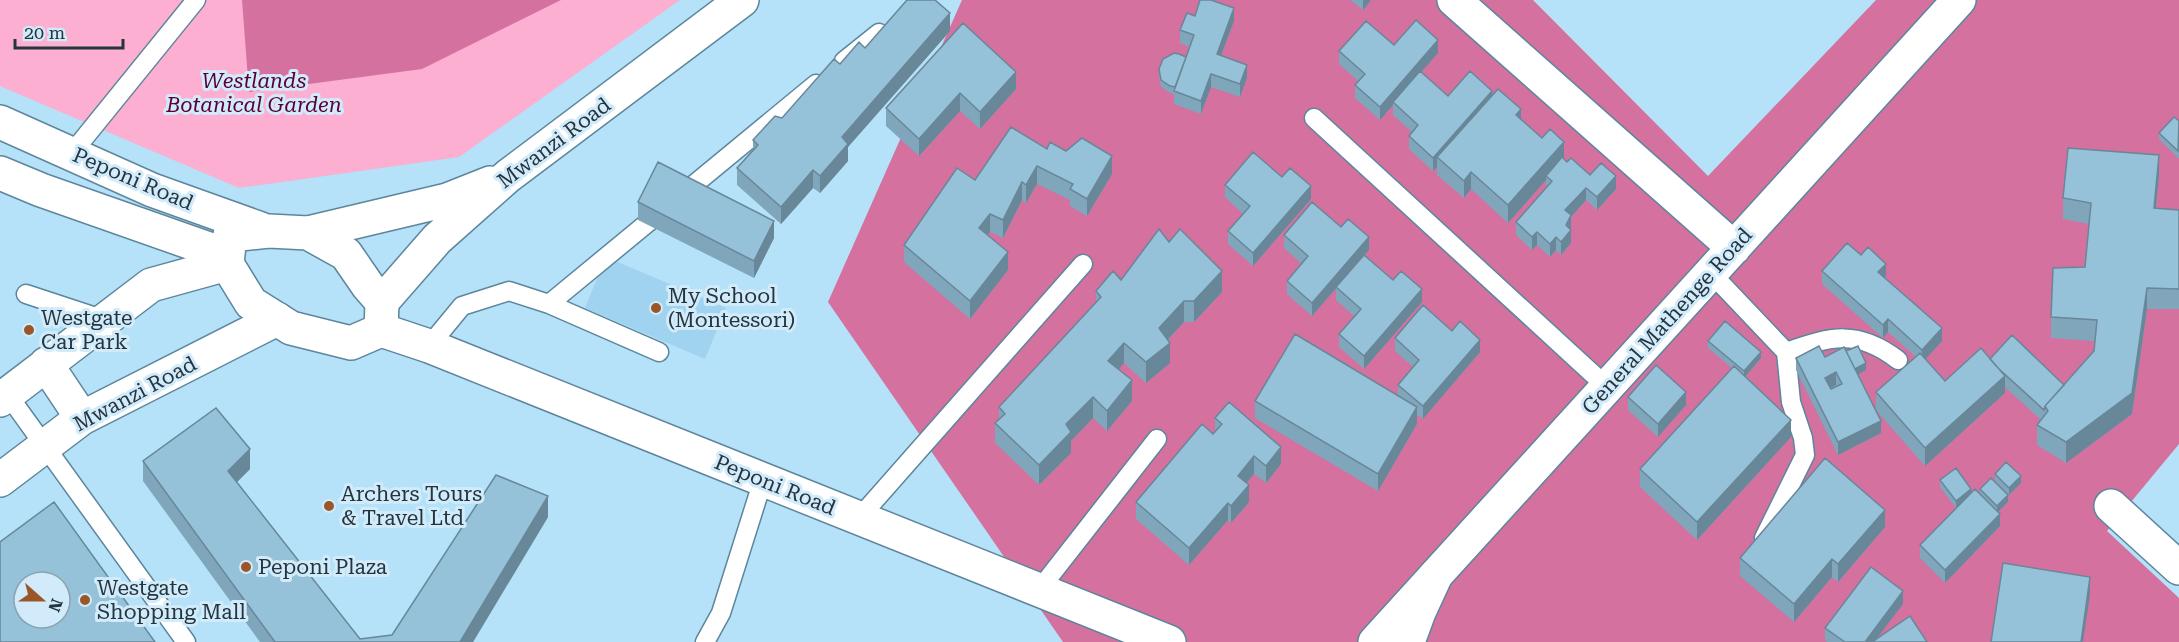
<svg xmlns="http://www.w3.org/2000/svg" width="2179" height="642" font-family="'Roboto Serif',serif">
<style>
.built{fill:#a0d3ef}
.green{fill:#fcafd0}
.forest{fill:#d4719f}
.lines{fill:none;stroke-linecap:round;stroke-linejoin:round}
.service-casing{stroke:#5c869c;stroke-width:21}
.minor-casing{stroke:#5c869c;stroke-width:36}
.tertiary-casing{stroke:#5c869c;stroke-width:36}
.primary-casing{stroke:#5c869c;stroke-width:36}
.service{stroke:#fff;stroke-width:18}
.minor{stroke:#fff;stroke-width:33}
.tertiary{stroke:#fff;stroke-width:33}
.primary{stroke:#fff;stroke-width:33}
.wall{fill:#80a6bb}
.shaded-wall{fill:#688798}
.building{fill:#95c1d9;stroke:#688798;stroke-width:1.5;fill-rule:evenodd}
.poi-dot{fill:#9a5628;stroke:#d1ebfa;stroke-width:2}
.labels{text-anchor:middle;dominant-baseline:central;stroke-width:6;stroke-linejoin:round;paint-order:stroke}
.park-label{font-size:21px;font-style:italic;fill:#5b0036;stroke:#d1ebfa}
.street-label{font-size:21px;fill:#24353f;stroke:#d1ebfa}
.poi-label{font-size:21px;fill:#24353f;stroke:#d1ebfa;text-anchor:start}
</style>
<rect width="100%" height="100%" fill="#b5e1f9"/>
<!-- built -->
<path class="built" d="M606 257 726 308 705 359 585 308Z"/>
<!-- green -->
<path class="green" d="M0 0H680L459 157 239 188 0 86Z"/>
<!-- forest -->
<path class="forest" d="M242 0H561L422 69 249 92Z
M962 0H1533L1708 176 1876 0H2179V444L2107 531 2179 598V642H1063L828 302Z"/>
<g class="lines">
<!-- service casing -->
<g class="service-casing">
<path id="service" d="M844 61 879 33
M1314 118 1607 387
M72 153 196 0
M1711 273 1786 352 1791 402 1803 438 1805 455 1764 538
M26 294 105 320
M549 304 816 84
M429 346 462 306 509 291 549 304 659 352
M1786 352C1831 336 1858 329 1898 360
M8 395 186 642
M859 518 1083 264
M1039 590 1157 439
M705 642 721 613 763 480"/>
</g>
<!-- minor casing -->
<g class="minor-casing">
<path id="minor" d="M1454 0 1734 248
M308 233 447 200 490 183
M382 302 437 239 508 176 742 0
M46 364 82 418
M0 400 151 285 227 264
M0 480 82 418 277 319
M2111 506 2179 568
M1375 642 1959 0"/>
</g>
<!-- tertiary casing -->
<g class="tertiary-casing">
<path id="tertiary" d="M1408 642 1419 612 1436 575"/>
</g>
<!-- primary casing -->
<g class="primary-casing">
<path id="primary" d="M0 122 152 190 261 229
M0 173 41 190 226 255
M269 231 308 233 346 254 368 286 382 302 381 330 351 343 291 328 251 303 227 264 230 235Z
M381 330 429 346 1169 642"/>
</g>
<!-- service -->
<use href="#service" class="service"/>
<!-- minor -->
<use href="#minor" class="minor"/>
<!-- tertiary -->
<use href="#tertiary" class="tertiary"/>
<!-- primary -->
<use href="#primary" class="primary"/>
</g>
<!-- wall -->
<path class="wall" d="M1350 0H1371L1363 10Z
M1195 16 1234 21 1221 55 1247 78 1240 97 1211 87 1201 114 1174 104V94L1170 93 1161 87 1159 76V69L1186 57 1190 47 1180 43V30Z
M950 31 848 147V161L820 193 813 188 781 224 737 185V168L753 149V140L782 118 865 48Z
M1394 45 1438 53 1421 72 1448 96 1492 95 1521 120 1567 162 1616 189 1597 210 1586 200 1571 217V243L1561 255 1556 250 1550 257 1537 245 1532 250 1516 235V222L1546 188V180L1508 223 1471 189 1464 198 1437 175V167L1433 171 1409 149V136L1412 132 1393 115V105L1380 120 1355 98V85L1358 81 1339 64V51Z
M1016 72V89L980 129 960 111 919 156 886 126V108Z
M2179 121V158H2178L2159 139V133Z
M1047 149 1066 151 1112 174 1087 216 1070 206V200L1037 184 1026 203 1022 200 1003 238 990 232 987 235 1008 270 970 319 904 262V245L975 180Z
M2159 175 2156 208 2179 210V309H2147L2132 414 2066 463 2037 445V425L2041 420 2005 387V393L1925 466 1876 410V392L1916 357 1888 332 1883 338 1822 284V271L1886 276 1885 277 1942 341 1925 359 1945 381 1990 359 2064 385 2094 351 2095 341 2051 338V317L2085 267 2089 224 2063 219V198Z
M1282 177 1311 199 1253 266 1228 244V231L1243 214 1225 197V185Z
M638 202 774 238 754 278 638 220Z
M1341 227 1369 250 1365 255 1393 280 1422 302 1364 369 1339 347V334L1354 316 1336 300V288L1312 316 1287 294V281L1302 264 1284 248V235Z
M1169 242 1222 292 1194 322H1184L1168 340 1170 363 1146 383 1124 363 1118 369 1132 401 1107 431 1093 418 1071 441V453L1039 485 995 443V423L999 419V407L1096 303V291L1121 280Z
M1452 331 1480 352 1423 419 1417 415V424L1378 491 1255 418V401L1398 395V385L1413 367 1395 351V338Z
M1708 341 1761 358 1745 377 1791 437 1697 540 1640 487V469L1732 368 1708 348Z
M1846 351 1866 370 1858 374 1881 433 1838 455 1796 370V358L1825 357Z
M1628 397 1686 405 1658 437 1628 410Z
M1215 418 1281 464 1266 483 1254 474 1246 483 1249 502 1231 523 1228 520 1189 565 1136 519V502L1213 434 1215 432Z
M143 461 250 469 237 482 360 639 392 635 548 517 473 642H260L143 481Z
M1995 474 2021 483 2009 495 1995 481Z
M1940 480 1971 493H1980V489L2008 502 1998 512 2000 526 1945 583 1920 558V545L1960 504 1956 508 1940 487Z
M1885 527 1838 582 1832 577 1794 622 1740 576V558Z
M1903 604 1876 639 1927 642H1827L1825 640V628Z"/>
<!-- shaded-wall -->
<path class="shaded-wall" d="M1363 0H1371L1363 10Z
M1234 8V21L1217 66V54Z
M950 13V31L848 147V161L820 193V176L842 137Z
M1438 40V53L1394 103 1393 102V105L1380 120V107Z
M1247 65V78L1240 97V84Z
M1016 72V89L980 129V112Z
M1211 74V87L1201 114V101Z
M1492 91V103L1437 157V167L1433 171V158Z
M960 93V111L919 156V139Z
M1521 109V127L1516 115Z
M1564 142V159L1546 176V180L1508 223V205Z
M2159 155V175L2154 228V208Z
M1112 156V174L1087 216V199Z
M1037 166V184L1026 203V185Z
M813 170V188L781 224V207Z
M1471 172V189L1464 198V181Z
M1616 176V189L1597 210V197Z
M1022 182V200L1003 238V220Z
M1311 186V199L1253 266V253Z
M1586 188V200L1571 217V228L1568 233 1571 230V243L1561 255V242L1565 210Z
M990 214V232L979 246V228Z
M774 221V238L754 278V261Z
M1537 232V245L1532 250V237Z
M1369 237V250L1312 316V303Z
M1556 237V250L1550 257V244Z
M1008 252V270L970 319V301Z
M1886 264V276L1878 284V272Z
M1222 271V292L1194 322V301Z
M2147 288V309L2132 414 2066 463V442Z
M1422 289V302L1364 369V356Z
M1184 301V322L1159 349V328Z
M1888 319V332L1883 338V325Z
M1942 328V341L1922 363V350Z
M1480 340V352L1423 419V406Z
M1124 343V363L1108 382V361Z
M1170 343V363L1146 383V362Z
M1761 352V358L1744 378V371Z
M1866 363V370L1855 376V369Z
M1836 372V385L1825 391V378Z
M2005 376V393L1925 466V448Z
M1132 380V401L1107 431V411Z
M1686 392V405L1658 437V424Z
M1093 397V418L1071 441V453L1039 485V465L1066 424Z
M1417 407V424L1378 491V474Z
M1791 420V437L1697 540V522Z
M1881 421V433L1838 455V442Z
M1281 447V464L1266 483V466Z
M250 449V469L228 491V471Z
M1254 456V474L1238 493V476Z
M2021 476V483L2009 495V488Z
M1249 485V502L1231 523V506Z
M1971 489V496L1956 508V501Z
M2008 495V502L1997 513V506Z
M548 496V517L473 642H460Z
M1228 503V520L1189 565V548Z
M1885 510V527L1838 582V564Z
M2000 514V526L1945 583V570Z
M1832 559V577L1794 622V604Z
M2090 577V594L2083 642H2081Z
M1903 591V604L1874 642H1865Z"/>
<!-- building -->
<path class="building" d="M907 0H935L950 13 842 137 848 144 820 176 813 170 781 207 737 168 758 145 753 140 775 116 782 118 834 59 840 64 859 42 865 48Z
M1200 0H1211L1234 8 1217 54 1247 65 1240 84 1211 74 1201 101 1174 91 1194 35 1180 30 1187 13 1195 16Z
M1416 20 1438 40 1380 107 1355 85 1365 74 1339 51 1366 21 1394 45Z
M963 23 1016 72 980 112 960 93 919 139 886 108Z
M1174 53 1179 54 1186 57 1175 87 1170 86 1161 80 1159 69 1163 59Z
M1420 71 1448 96 1470 71 1492 91 1433 158 1409 136 1418 125 1393 102Z
M1498 89 1521 109 1516 115 1542 138 1550 129 1564 142 1508 205 1471 172 1464 181 1437 157Z
M2174 117 2179 121 2178 151 2159 133Z
M1011 127 1047 149 1050 142 1066 151 1082 138 1112 156 1087 199 1070 189 1073 184 1037 166 1026 185 1022 182 1003 220 990 214 979 228 1008 252 970 301 904 245 957 168 975 180Z
M2068 148 2159 155 2154 208 2179 210V289L2147 288 2132 393 2066 442 2037 425 2048 411 2045 406 2094 351 2097 320 2051 317 2053 268 2085 267 2091 203 2063 198Z
M1253 152 1282 177 1290 168 1311 186 1253 253 1228 231 1250 206 1225 185Z
M1562 157 1567 162 1571 158 1590 175 1601 163 1616 176 1597 197 1586 188 1565 210 1571 215 1566 225 1571 230 1561 242 1556 237 1550 244 1537 232 1532 237 1516 222 1552 181 1546 176Z
M658 162 774 221 754 261 638 202Z
M1312 202 1341 227 1348 219 1369 237 1312 303 1287 281 1308 256 1284 235Z
M1159 229 1169 242 1180 229 1222 271 1194 301H1184L1159 328 1170 343 1146 362 1124 343 1108 361 1132 380 1107 411 1093 397 1066 424 1071 432 1039 465 995 423 1005 414 999 407 1101 297 1096 291 1113 271 1121 280Z
M1847 243 1861 255 1868 247 1886 264 1878 272 1942 328 1922 350 1888 319 1883 325 1822 271Z
M1364 255 1393 280 1401 271 1422 289 1364 356 1339 334 1361 309 1336 287Z
M1423 305 1452 331 1460 321 1480 340 1423 406 1398 385 1419 360 1395 338Z
M1725 321 1761 352 1744 371 1708 341Z
M1295 334 1417 407 1378 474 1255 401Z
M2012 335 2064 385 2045 406 2044 410 1999 369 1990 359Z
M1819 346 1825 357 1844 347 1881 421 1838 442 1796 358ZM1836 372 1842 384 1831 389 1825 378Z
M1858 346 1866 363 1855 369 1846 351Z
M1981 348 2005 376 1925 448 1876 392 1920 353 1945 381Z
M1656 365 1686 392 1658 424 1628 397Z
M1734 366 1791 420 1697 522 1640 469Z
M1229 402 1281 447 1266 466 1254 456 1238 476 1249 485 1231 506 1228 503 1189 548 1136 502 1202 424 1213 434 1222 424 1215 418Z
M216 408 250 449 228 471 360 639 392 635 496 475 548 496 460 642H275L143 461Z
M1825 458 1885 510 1838 564 1832 559 1794 604 1740 558Z
M2006 462 2021 476 2009 488 1995 474Z
M1956 468 1971 489 1956 501 1940 480Z
M1991 478 2008 495 1997 506 1980 489Z
M1975 489 2000 514 1945 570 1920 545Z
M54 502 155 642H0V542ZM24 582H60V618H24Z
M2003 563 2090 577 2081 642H1991Z
M1871 567 1903 591 1865 642H1845L1825 628Z
M1910 616 1927 642H1872Z"/>
<!-- markers -->
<g class="poi-dot">
<circle cx="656" cy="308" r="6"/>
<circle cx="29" cy="330" r="6"/>
<circle cx="329" cy="506" r="6"/>
<circle cx="246" cy="567" r="6"/>
<circle cx="85" cy="600" r="6"/>
</g>
<g class="labels">
<!-- park labels -->
<g class="park-label">
<text x="254" y="81">Westlands<tspan x="254" dy="24">Botanical Garden</tspan></text>
</g>
<!-- street labels -->
<g class="street-label">
<text transform="translate(554 143) rotate(-37)">Mwanzi Road</text>
<text transform="translate(133 179) rotate(23)">Peponi Road</text>
<text transform="translate(1667 321) rotate(-48)">General Mathenge Road</text>
<text transform="translate(135 394) rotate(-28)">Mwanzi Road</text>
<text transform="translate(775 485) rotate(22)">Peponi Road</text>
</g>
<!-- poi labels -->
<g class="poi-label">
<text x="668" y="296">My School<tspan x="668" dy="24">(Montessori)</tspan></text>
<text x="41" y="318">Westgate<tspan x="41" dy="24">Car Park</tspan></text>
<text x="341" y="494">Archers Tours<tspan x="341" dy="24">&amp; Travel Ltd</tspan></text>
<text x="258" y="567">Peponi Plaza</text>
<text x="97" y="588">Westgate<tspan x="97" dy="24">Shopping Mall</tspan></text>
</g>
</g>
<!-- north arrow -->
<g transform="translate(42 600) rotate(111)"><circle r="28" fill="#d1ebfa" stroke="#8ca2af" stroke-width="1.5"/>
<path d="M0-4.5L10 22L0 15L-10 22Z" fill="#9a5628"/>
<text y="-9" font-size="16" font-weight="bold" text-anchor="middle" fill="#24353f">N</text>
</g>
<!-- scale -->
<path d="M15 39v9h108v-9" fill="none" stroke="#24353f" stroke-width="3"/>
<text x="24" y="39" font-size="18" fill="#24353f" stroke="#d1ebfa" stroke-width="4.5" paint-order="stroke">20 m</text>
</svg>
